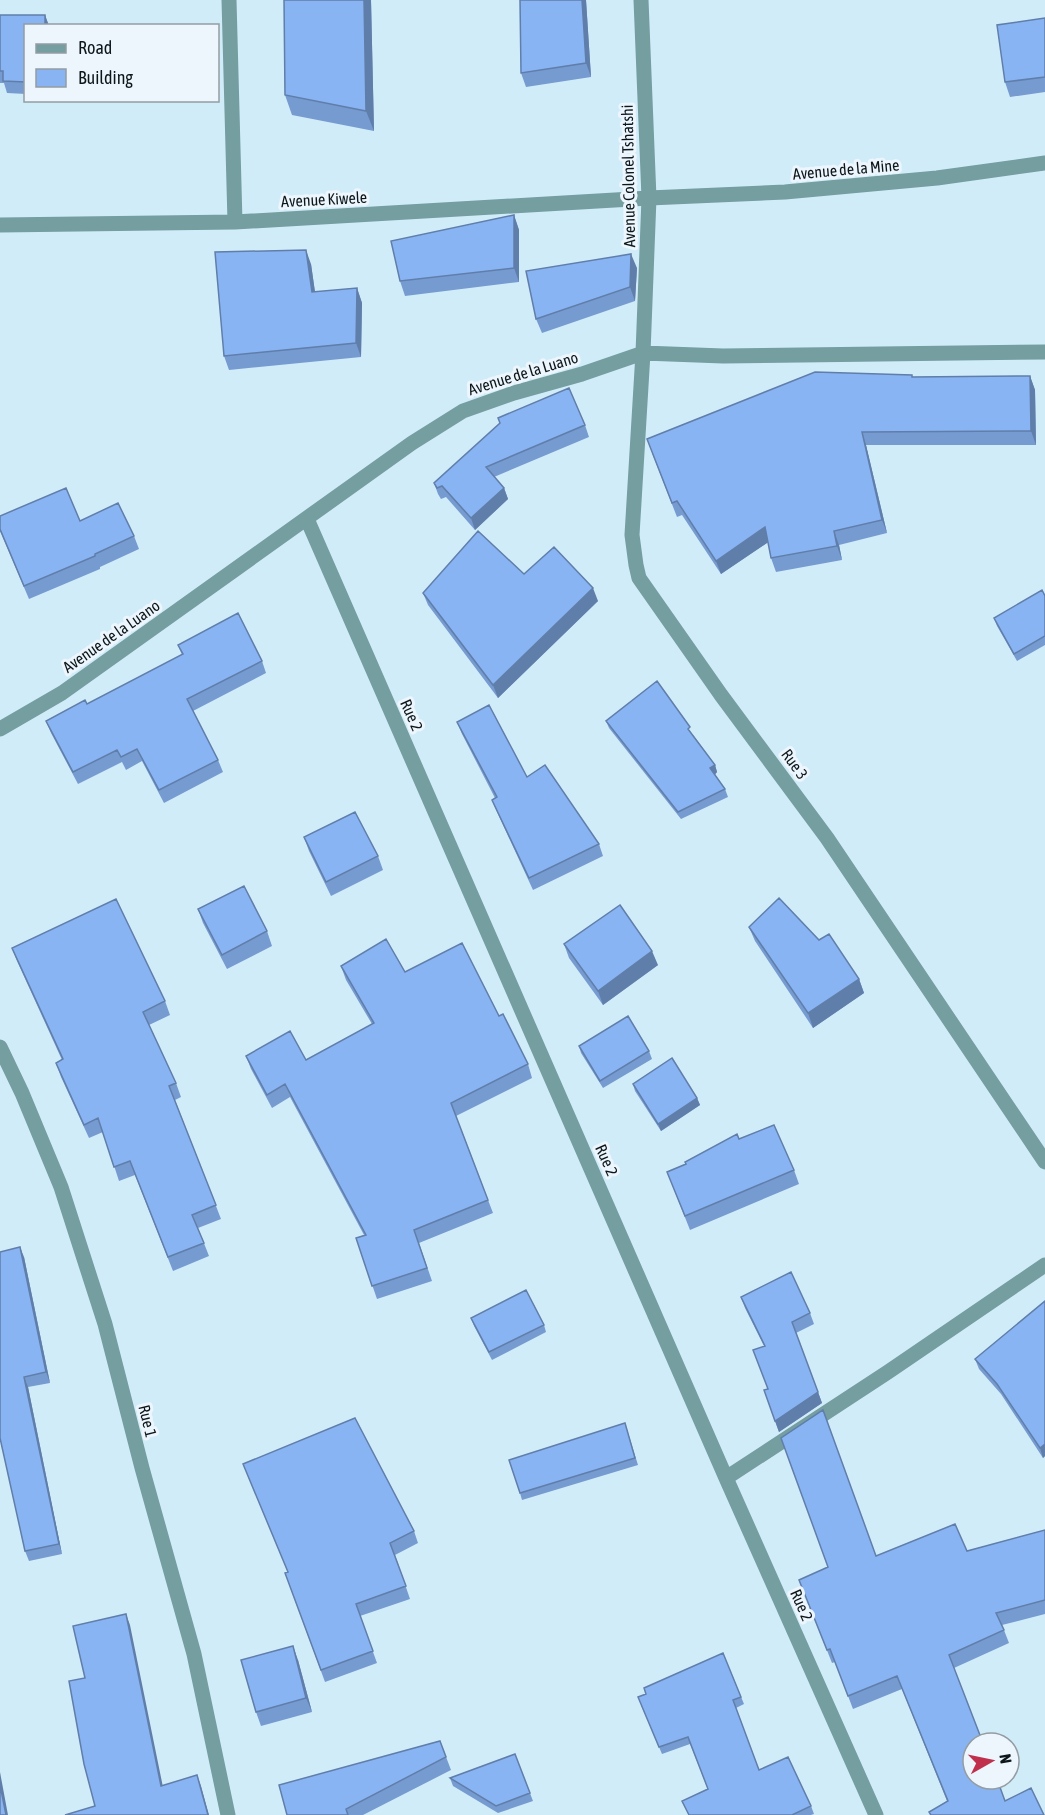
<svg xmlns="http://www.w3.org/2000/svg" width="1045" height="1815" font-family="'Asap Condensed',sans-serif">
<style>
.lines{fill:none;stroke-linecap:round;stroke-linejoin:round}
.street{stroke:#749ea0;stroke-width:15}
.wall{fill:#769bd1}
.shaded-wall{fill:#607eaa}
.building{fill:#89b4f3;stroke:#607eaa;stroke-width:1.5}
.labels{text-anchor:middle;dominant-baseline:central;stroke-width:6;stroke-linejoin:round;paint-order:stroke}
.street-label{font-size:16px;fill:#0d171b;stroke:#ecf6fc}
</style>
<rect width="100%" height="100%" fill="#d1ecf9"/>
<g class="lines">
<!-- street -->
<path class="street" d="M229 0 235 222
M641 0 649 198 643 353 632 535 636 565 639 578 721 695 827 838 1045 1162
M0 225 235 222 649 198 785 192 937 178 1045 163
M307 519 726 1478 876 1815
M0 729 62 693 412 443 463 411 514 393 582 374 643 353 723 356 1045 352
M0 1047 22 1093 61 1187 105 1324 142 1468 194 1654 228 1815
M726 1478 888 1372 1045 1265"/>
</g>
<!-- wall -->
<path class="wall" d="M284 0H371L374 131 292 115 285 95Z
M520 0H586L591 77 526 87 521 73Z
M0 15H45L49 26H26V94L7 93 4 83H0Z
M1045 18V92L1010 97 1005 82Z
M514 215 519 230V282L405 296 400 281Z
M311 264 315 292 357 288 362 303 361 357 229 370 224 356Z
M637 268 635 301 542 333 536 319Z
M1030 376 1035 390 1036 445H866L887 533 839 545 842 560 776 572 771 558 768 542 721 574 682 515 677 517 652 453 913 377Z
M585 425 589 437 494 477 504 488 508 499 475 530 446 497 441 499 438 494 434 483Z
M0 516 80 521 134 536 139 549 100 567V569L29 599 0 531Z
M524 574 598 601 498 698 428 605 423 593Z
M1045 596V645L1017 661 997 626 994 618Z
M178 645 262 661 266 673 193 711 218 760 223 772 164 803 142 761 126 770 122 762 78 784 51 733 46 721 87 704 182 655Z
M606 721 693 735 715 765 717 772 715 775 725 789 728 797 681 819 609 728Z
M457 722 527 777 599 844 603 856 533 890 497 812 492 800 495 798 462 734Z
M304 837 378 856 383 870 331 896 309 851Z
M198 909 267 931 272 946 227 969 203 923Z
M749 927 819 940 859 979 864 993 813 1028 755 941Z
M564 944 658 965 603 1005 569 958Z
M12 948 165 1001 170 1015 149 1025 176 1083 181 1097 175 1100 221 1219 198 1228 209 1256 173 1271 135 1175 119 1181 103 1132 89 1138 61 1077 56 1063 62 1060 17 961Z
M341 966 405 972 499 1016 528 1064 532 1078 456 1116 493 1213 419 1243 432 1281 377 1299 356 1238 364 1235 290 1097 272 1108 251 1069 246 1056 306 1060 372 1024 346 980Z
M579 1046 649 1051 652 1059 603 1088 581 1053Z
M633 1084 697 1098 700 1105 661 1131 635 1091Z
M739 1139 794 1170 799 1184 690 1230 667 1172 686 1164 685 1162Z
M24 1257 50 1383 28 1387 62 1554 29 1561 25 1551Z
M741 1297 810 1313 814 1324 796 1333 822 1403 779 1432 764 1390 768 1389 764 1346 745 1308Z
M1045 1301V1456L1043 1458 1001 1394 979 1369 975 1359Z
M471 1318 544 1325 546 1332 492 1360 474 1326Z
M625 1423 638 1465 522 1500 520 1493Z
M243 1464 414 1531 418 1543 395 1555 410 1599 360 1616 377 1663 325 1682 285 1573 288 1572Z
M1045 1530V1614L1002 1625 1009 1643 954 1668 1005 1801 1044 1815H930L929 1812 947 1801 902 1689 853 1709 835 1662 832 1663 799 1580 876 1556 967 1551Z
M723 1653 744 1704 736 1708 759 1770 811 1806 814 1814 811 1815H688L708 1789 690 1744 662 1754 641 1705 646 1694Z
M298 1660 312 1712 261 1726 256 1712Z
M440 1741 451 1770 363 1815H287Z
M515 1754 533 1801 498 1813 453 1786 450 1778Z"/>
<!-- shaded-wall -->
<path class="shaded-wall" d="M364 0H371L374 131 366 111Z
M582 0H586L591 77 586 63Z
M45 15 49 26H45Z
M514 215 519 230V282L514 268Z
M306 250 311 264 317 306 312 292Z
M631 254 637 268 635 301 630 287Z
M357 288 362 303 361 357 356 343Z
M1030 376 1035 390 1036 445 1031 431Z
M862 432 866 445 887 533 882 520Z
M504 488 508 499 475 530 471 518Z
M765 527 770 541 721 574 716 561Z
M834 531 839 545 842 560 837 546Z
M593 588 598 601 498 698 493 685Z
M715 765 717 772 713 776 710 768Z
M652 951 658 965 603 1005 598 991Z
M859 979 864 993 813 1028 808 1013Z
M697 1098 700 1105 661 1131 658 1124Z
M20 1247 24 1257 50 1383 46 1372Z
M24 1377 28 1387 62 1554 59 1544Z
M818 1392 822 1403 779 1432 775 1421Z
M1045 1444V1456L1043 1458 1040 1448Z
M126 1614 130 1625 165 1797 161 1786Z
M293 1646 298 1660 312 1712 306 1698Z
M0 1772 8 1815H6L0 1785Z
M197 1775 201 1786 209 1815H208Z"/>
<!-- building -->
<path class="building" d="M284 0H364L366 111 285 95Z
M520 0H582L586 63 521 73Z
M0 15H45V26H26V82L3 81V71H0Z
M1045 18V77L1005 82 997 25Z
M514 215V268L400 281 391 241Z
M306 250 312 292 357 288 356 343 224 356 215 252Z
M631 254 630 287 536 319 526 271Z
M815 372 912 375V377L1030 376 1031 431 862 432 882 520 834 531 837 546 771 558 765 527 716 561 677 501 672 503 647 439Z
M569 388 585 425 486 467 504 488 471 518 442 486 437 488 434 483 500 423 498 418Z
M66 488 80 521 118 503 134 536 95 554V556L24 586 0 529V516Z
M478 531 524 574 554 547 593 588 493 685 423 593Z
M1042 590 1045 596V636L1014 654 994 618Z
M238 613 262 661 187 699 218 760 159 790 137 749 121 757 117 750 73 772 46 721 85 700 87 704 183 654 178 645Z
M657 681 690 727 688 729 715 765 710 768 725 789 678 812 606 721Z
M489 705 527 777 545 765 599 844 529 878 492 800 497 797 457 722Z
M355 812 378 856 326 882 304 837Z
M244 886 267 931 222 955 198 909Z
M779 898 819 940 829 934 859 979 808 1013 749 927Z
M116 899 165 1001 143 1012 176 1083 169 1086 216 1205 192 1215 204 1243 168 1257 130 1161 114 1167 98 1118 84 1125 56 1063 63 1059 12 948Z
M620 905 652 951 598 991 564 944Z
M386 939 405 972 462 943 499 1016 503 1014 528 1064 451 1103 488 1200 414 1230 427 1268 372 1286 356 1238 366 1235 285 1084 267 1095 246 1056 290 1031 306 1060 374 1023 341 966Z
M628 1016 649 1051 600 1081 579 1046Z
M672 1058 697 1098 658 1124 633 1084Z
M774 1125 794 1170 685 1216 667 1172 686 1164 685 1162 737 1134 739 1139Z
M20 1247 46 1372 24 1377 59 1544 25 1551 0 1438V1252Z
M791 1272 810 1313 792 1322 818 1392 775 1421 764 1390 768 1389 753 1350 765 1346 741 1297Z
M526 1290 544 1325 489 1352 471 1318Z
M1045 1301V1444L1040 1448 997 1384 975 1359Z
M823 1410 876 1556 955 1524 967 1551 1045 1530V1600L996 1613 1004 1630 949 1655 983 1743H973V1779H997L1005 1801 1031 1788 1044 1815H931L929 1812 948 1801 897 1676 848 1696 830 1649 827 1650 799 1580 828 1567 781 1438Z
M355 1418 414 1531 390 1543 406 1586 356 1604 373 1651 321 1670 285 1573 288 1572 243 1464Z
M625 1423 635 1458 520 1493 509 1460Z
M126 1614 161 1786 197 1775 208 1815H65L95 1806 84 1764 69 1681 85 1678 73 1626Z
M293 1646 306 1698 256 1712 241 1660Z
M723 1653 741 1697 733 1700 759 1770 788 1757 811 1806 792 1815H689L682 1801 708 1789 688 1737 659 1747 638 1697 646 1694 644 1688Z
M440 1741 446 1757 346 1809 348 1815H287L279 1785Z
M515 1754 530 1793 496 1806 450 1778Z
M0 1785 6 1815H0Z"/>
<g class="labels">
<!-- street labels -->
<g class="street-label">
<text transform="translate(846 169) rotate(-5)">Avenue de la Mine</text>
<text transform="translate(628 176) rotate(-91)">Avenue Colonel Tshatshi</text>
<text transform="translate(324 199) rotate(-3)">Avenue Kiwele</text>
<text transform="translate(523 373) rotate(-17)">Avenue de la Luano</text>
<text transform="translate(111 636) rotate(-35)">Avenue de la Luano</text>
<text transform="translate(412 715) rotate(66)">Rue 2</text>
<text transform="translate(795 764) rotate(54)">Rue 3</text>
<text transform="translate(607 1160) rotate(66)">Rue 2</text>
<text transform="translate(148 1421) rotate(76)">Rue 1</text>
<text transform="translate(802 1605) rotate(66)">Rue 2</text>
</g>
</g>
<!-- legend -->
<rect x="24" y="24" width="195" height="78" fill="#ecf6fc" stroke="#939da2" stroke-width="1.5"/>
<rect x="36" y="44" width="30" height="9" fill="#749ea0" stroke="#939da2" stroke-width="1.5"/>
<text x="78" y="54" font-size="18" fill="#0d171b">Road</text>
<rect x="36" y="69" width="30" height="18" fill="#89b4f3" stroke="#939da2" stroke-width="1.5"/>
<text x="78" y="84" font-size="18" fill="#0d171b">Building</text>
<!-- north arrow -->
<g transform="translate(991 1761) rotate(81)"><circle r="28" fill="#ecf6fc" stroke="#939da2" stroke-width="1.5"/>
<path d="M0-4.5L10 22L0 15L-10 22Z" fill="#c0304c"/>
<text y="-9" font-size="16" font-weight="bold" text-anchor="middle" fill="#0d171b">N</text>
</g>
</svg>
